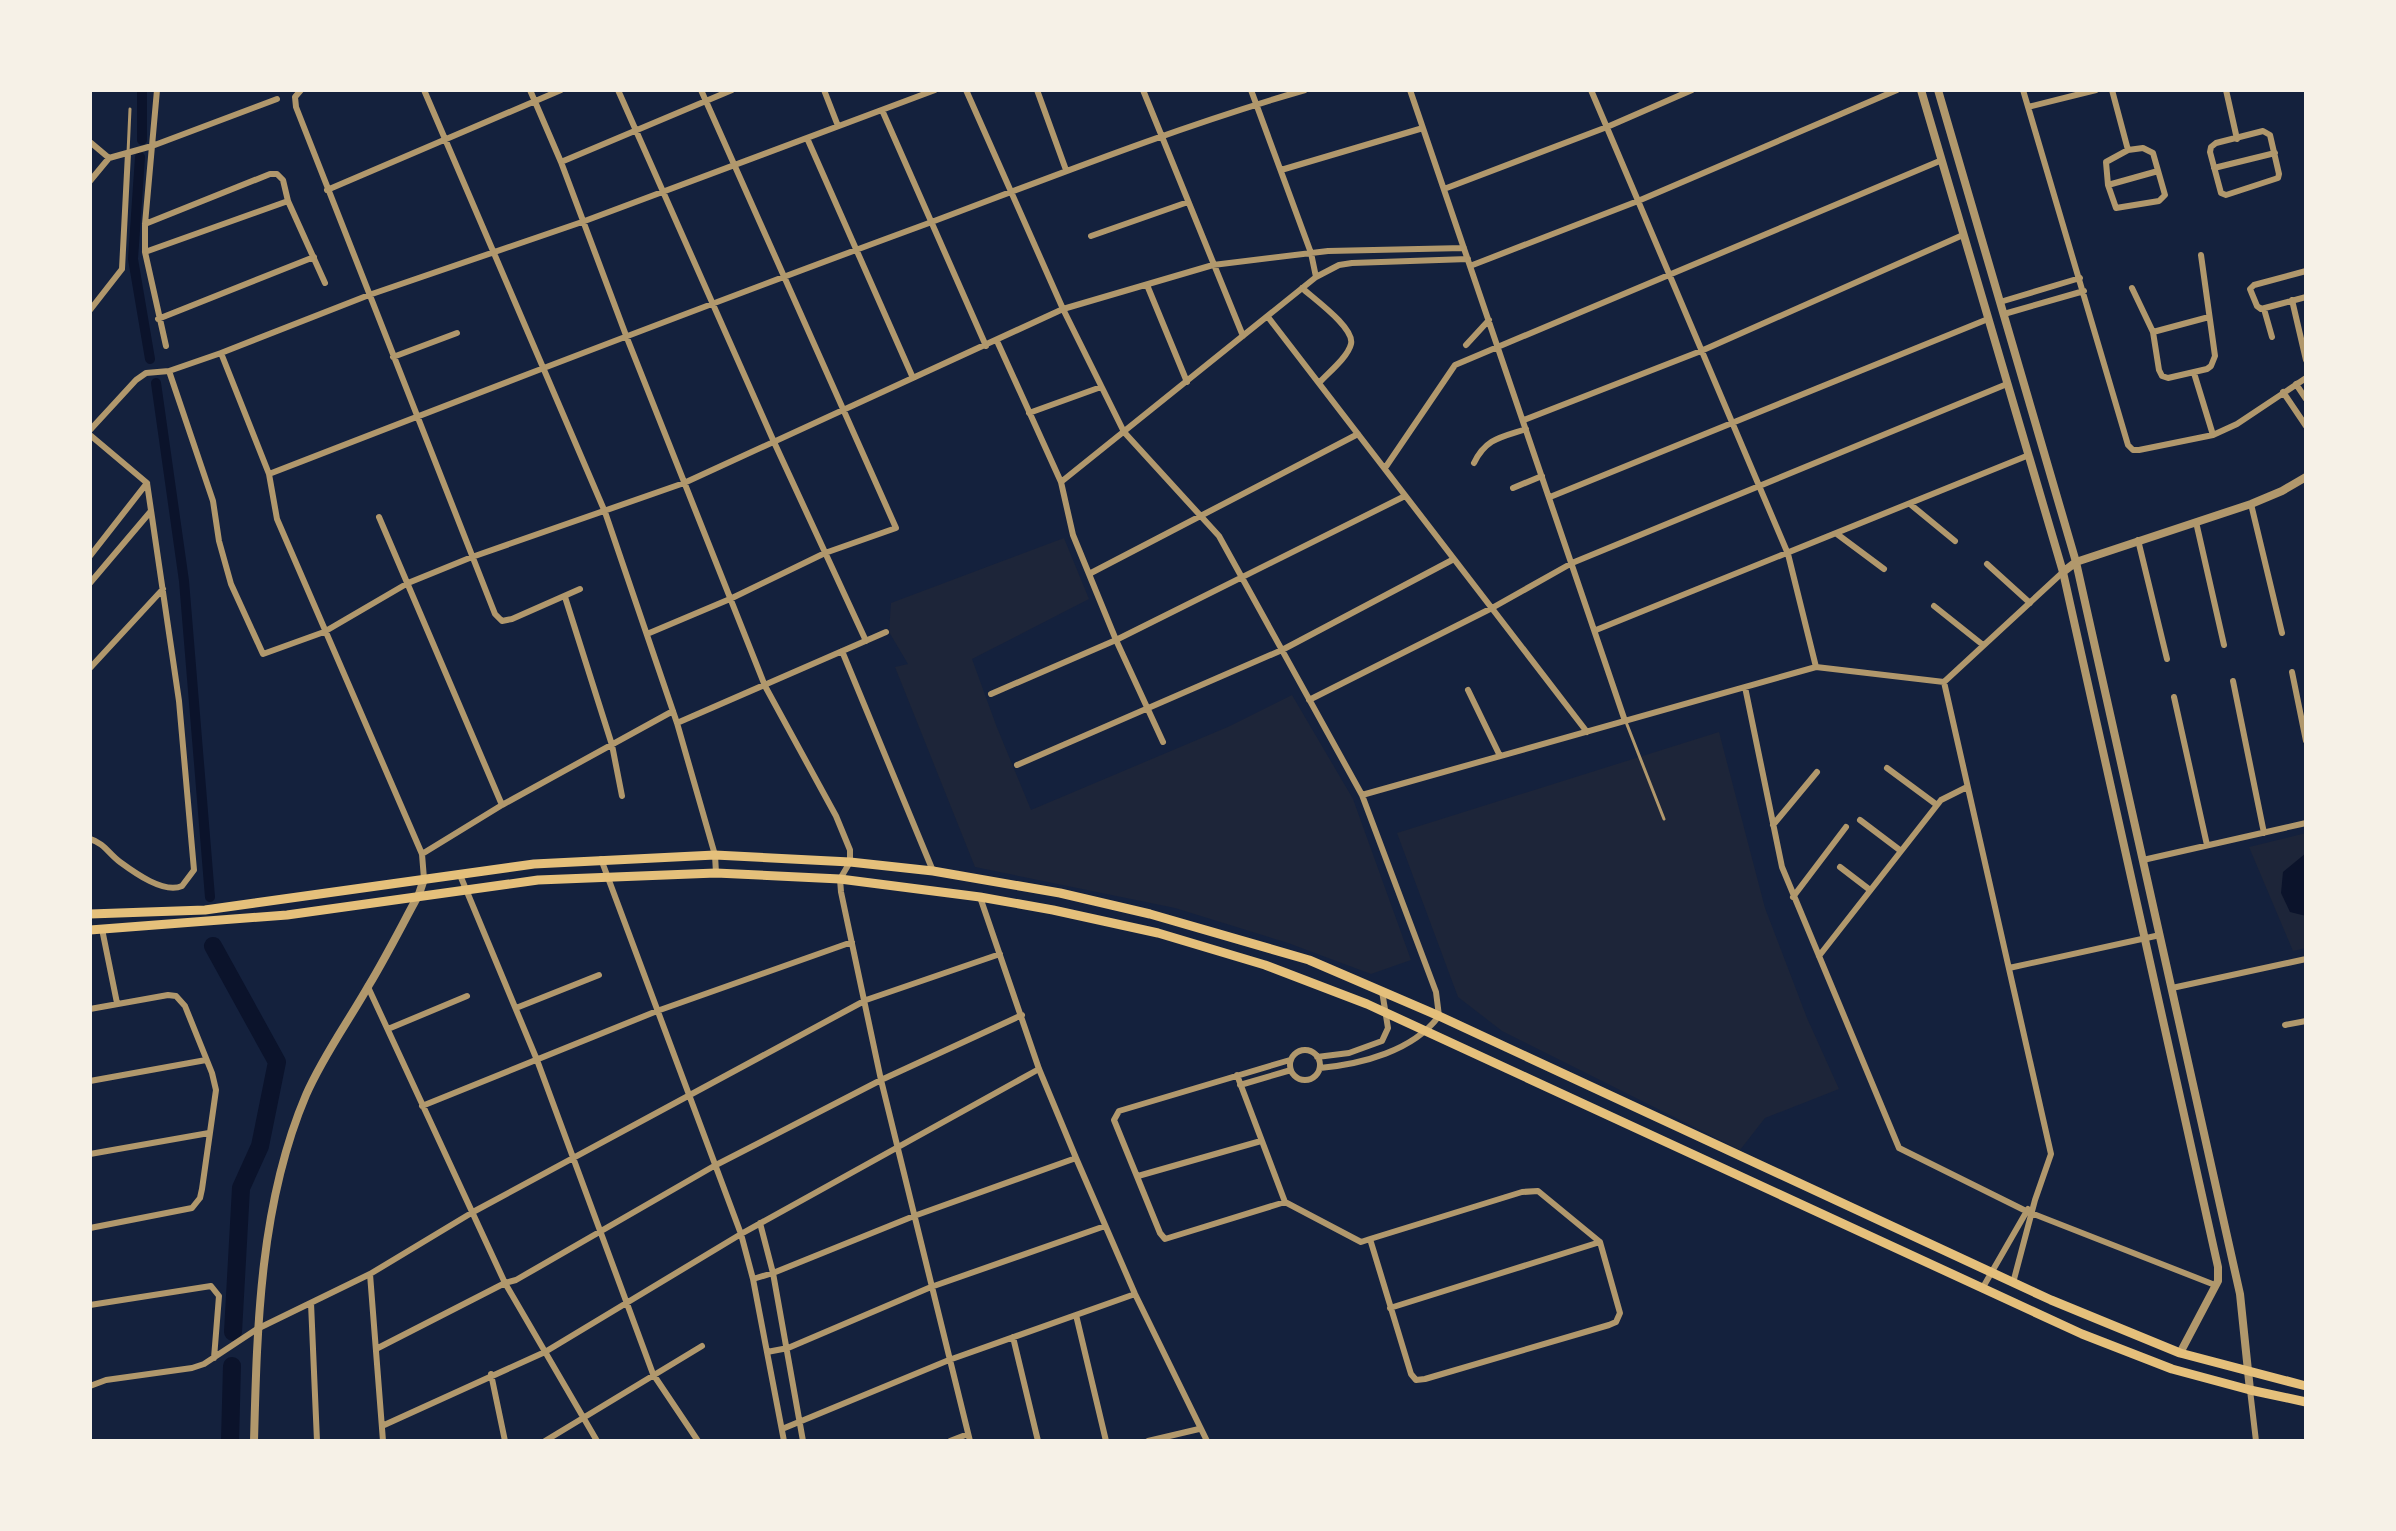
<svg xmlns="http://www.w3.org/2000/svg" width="2396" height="1531" font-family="'Fira Sans Condensed',sans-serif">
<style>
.green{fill:#1d2539}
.water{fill:#0b132b}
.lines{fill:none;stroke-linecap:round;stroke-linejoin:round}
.canal{stroke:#0b132b;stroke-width:10}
.river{stroke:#0b132b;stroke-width:18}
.service{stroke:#b1986c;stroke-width:3}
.minor{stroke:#b1986c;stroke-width:6}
.tertiary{stroke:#b1986c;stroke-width:8}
.secondary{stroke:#e5c07b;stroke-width:9}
</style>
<rect width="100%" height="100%" fill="#14213d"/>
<!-- green -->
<path class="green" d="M1064 538 1089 599 972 659 996 725 1031 810 1230 726 1292 695 1353 799 1411 960 1371 974 1288 943 1175 908 975 867 895 667 908 664 889 632 891 603Z
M1719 732 1765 908 1807 1018 1839 1089 1765 1118 1740 1150 1502 1031 1458 997 1397 833Z
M2306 833V948L2293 951 2249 847Z"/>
<!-- water -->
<path class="water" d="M2306 853V916L2290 912 2281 893 2283 872Z"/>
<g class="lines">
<!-- canal -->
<path class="canal" d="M142 140V90
M140 157 133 259 150 359
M156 383 184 581 210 897"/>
<!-- river -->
<path class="river" d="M213 946 277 1062 260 1146 241 1188 233 1332
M230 1441 232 1366"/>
<!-- service -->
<path class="service" d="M128 153 130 109
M1626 722 1664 819"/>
<!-- minor -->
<path class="minor" d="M157 90 145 224V252L166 346
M301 90 295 97 296 107 495 614 502 621 512 619 580 589
M424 90 605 512 677 723 715 855 716 873
M530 90 561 162 627 338 765 686 836 816 850 850V862L840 879 841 892 881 1080 970 1441
M618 90 774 442 866 641
M824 90 838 126
M966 90 1063 309 1124 432 1219 536 1362 795 1436 992 1439 1016C1413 1051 1362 1064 1320 1068
M1037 90 1066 170
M1143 90 1243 336
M1251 90 1311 253 1316 277
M1410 90 1625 721
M1591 90 1788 554 1816 667
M2023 90 2128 445 2133 450H2139L2213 435 2237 424 2306 378
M2112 90 2128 150
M2226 90 2237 139
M2028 107 2096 90
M882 110 986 346
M2263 131 2270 135 2279 174 2278 178 2226 195 2221 193 2210 152 2211 147 2216 143Z
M807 138 913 378
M90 142 109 158
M2143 148 2153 153 2165 195 2159 201 2116 208 2108 185 2106 162 2128 150Z
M561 162 732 90
M2214 168 2275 153
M1281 170 1423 128
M90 181 109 158 152 146 277 99
M2108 185 2158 171
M1444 189 1607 127 1692 90
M327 190 561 90
M145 224 270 174H277L283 180 288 201 325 283
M1091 236 1188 202
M145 252 288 201
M1470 266 1638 201 1897 90
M2306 271 2254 285 2250 289 2257 306 2261 309 2306 297
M1147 285 1187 382
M1302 288C1314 299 1355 328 1351 344 1348 357 1328 373 1319 383
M2132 288 2153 332 2159 370 2162 376 2168 378 2207 369 2211 366 2215 356 2201 255
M2292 300 2306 360
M2000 302 2080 278
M2264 309 2272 337
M90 310 122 269 128 153
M2004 314 2084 291
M1268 317 1587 732
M158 319 314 257
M2153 332 2209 317
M997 341 1061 482 1073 535 1116 640 1163 742
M1466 345 1489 320
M221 353 269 474 277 519 422 854 424 879
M393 357 457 333
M169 371 213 501 219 541 231 584 263 654 324 632 408 583 472 557 684 483 1063 309 1213 265 1328 251 1464 248
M2194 373 2213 435
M2296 384 2306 399
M2283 392 2306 426
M1029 413 1101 387
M1524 420 1701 351 1963 235
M90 430 136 380 146 373 169 371 221 353 369 295 582 222 935 90
M90 435 147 483
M1474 463C1486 438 1502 437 1526 429
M1385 468 1455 365 1942 160
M269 474C488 389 708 304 929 223 1054 176 1177 127 1305 90
M1061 482 1316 277 1339 265 1352 263 1468 259
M1513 488 1542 476
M1550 497 1988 319
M1910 504 1955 541
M2251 504 2282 633
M379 517 502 805
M2196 522 2224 645
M1837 534 1884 569
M2138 540 2167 659
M90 556 147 483
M1987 564 2030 603
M1089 574 1358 434
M90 583 151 511
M565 597 612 745 622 796
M1934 606 1983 645
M1596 630 2029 455
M647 634 730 599 825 553 896 528 701 90
M842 651 933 871
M90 668 163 589
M2292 672 2306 741
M2233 681 2264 833
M1944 682 2051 1154 2035 1200 2013 1283
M1745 687 1782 867 1899 1148 2026 1211 2215 1285
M1468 690 1500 756
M991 694 1116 640 1405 496
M2174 697 2207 845
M1309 700 1492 608 1572 563 2007 384
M677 723 886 632
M1017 765 1282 650 1454 559
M1887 768 1937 805
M1362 795 1816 667 1944 682 2063 572
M1860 820 1901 851
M1773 825 1817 772
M90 839C104 843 109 854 120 862 135 873 164 894 182 886L194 870 179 701 147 483
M422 854 502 805 673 711
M601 859 741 1234 753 1279 784 1441
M2143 860 2306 823
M1840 867 1870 890
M460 875 537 1060 653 1374 698 1441
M980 897 1039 1069 1076 1158 1135 1294 1207 1441
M1793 897 1846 827
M102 929 117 1003
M1819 956 1941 800 1967 787
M2009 968 2160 935
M368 987 505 1283 597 1441
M2172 988 2306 959
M516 1008 599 975
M90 1009 168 995 176 996 185 1006 212 1073 216 1090 202 1189 200 1198 192 1208 90 1228
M2285 1025 2306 1021
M388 1029 467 996
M1290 1065a15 15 0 1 1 30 0a15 15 0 1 1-30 0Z
M1317 1057 1349 1053 1382 1041 1388 1028 1382 991
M1237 1075 1285 1202 1361 1242 1370 1239 1522 1192 1538 1191 1600 1242 1620 1313 1616 1322 1609 1325 1425 1379 1416 1380 1411 1374 1370 1239
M90 1081 206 1060
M1240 1085 1291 1070
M422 1106 657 1011 852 942
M90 1154 209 1133
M1138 1176 1261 1141
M1285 1202 1165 1239 1160 1233 1114 1120 1119 1111 1290 1060
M760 1223 773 1273 803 1441
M370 1274 383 1441
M753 1279 773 1273 914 1216 1076 1158
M1982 1289 2028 1209
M311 1303 317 1441
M90 1305 211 1286 219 1296 214 1358
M1390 1308 1600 1242
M1076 1315 1106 1441
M1013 1337 1038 1441
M376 1349 505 1283 516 1280 714 1166 881 1080 1022 1015
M767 1352 788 1348 931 1287 1105 1226
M491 1374 505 1441
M90 1386 106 1380 192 1368 204 1364 257 1329 370 1274 473 1212 866 1000 1000 954
M2250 1390 2256 1441
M382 1426 545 1352 741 1234 1039 1069
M782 1429 949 1360 1135 1294
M545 1441 702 1346
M950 1441 968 1434
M1148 1441 1199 1429"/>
<!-- tertiary -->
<path class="tertiary" d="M1921 90 2063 572 2218 1267V1281L2180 1353
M1938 90 2076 562 2240 1294 2250 1390
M2063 572 2076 562 2251 504 2282 491 2306 477
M254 1441C257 1326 260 1203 306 1095 323 1056 348 1022 369 985 387 955 402 925 419 894L424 879"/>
<!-- secondary -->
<path class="secondary" d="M90 914 205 910 534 864 715 855 850 862 933 871 1060 893 1150 914 1309 960 1439 1016 2051 1300 2180 1353 2306 1386
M90 930 287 915 538 880 716 873 840 879 980 897 1053 910 1158 933 1265 965 1367 1004 2082 1334 2172 1369 2250 1390 2306 1402"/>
</g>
<!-- border -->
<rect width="2396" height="1531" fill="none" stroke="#f6f1e7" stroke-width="184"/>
</svg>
